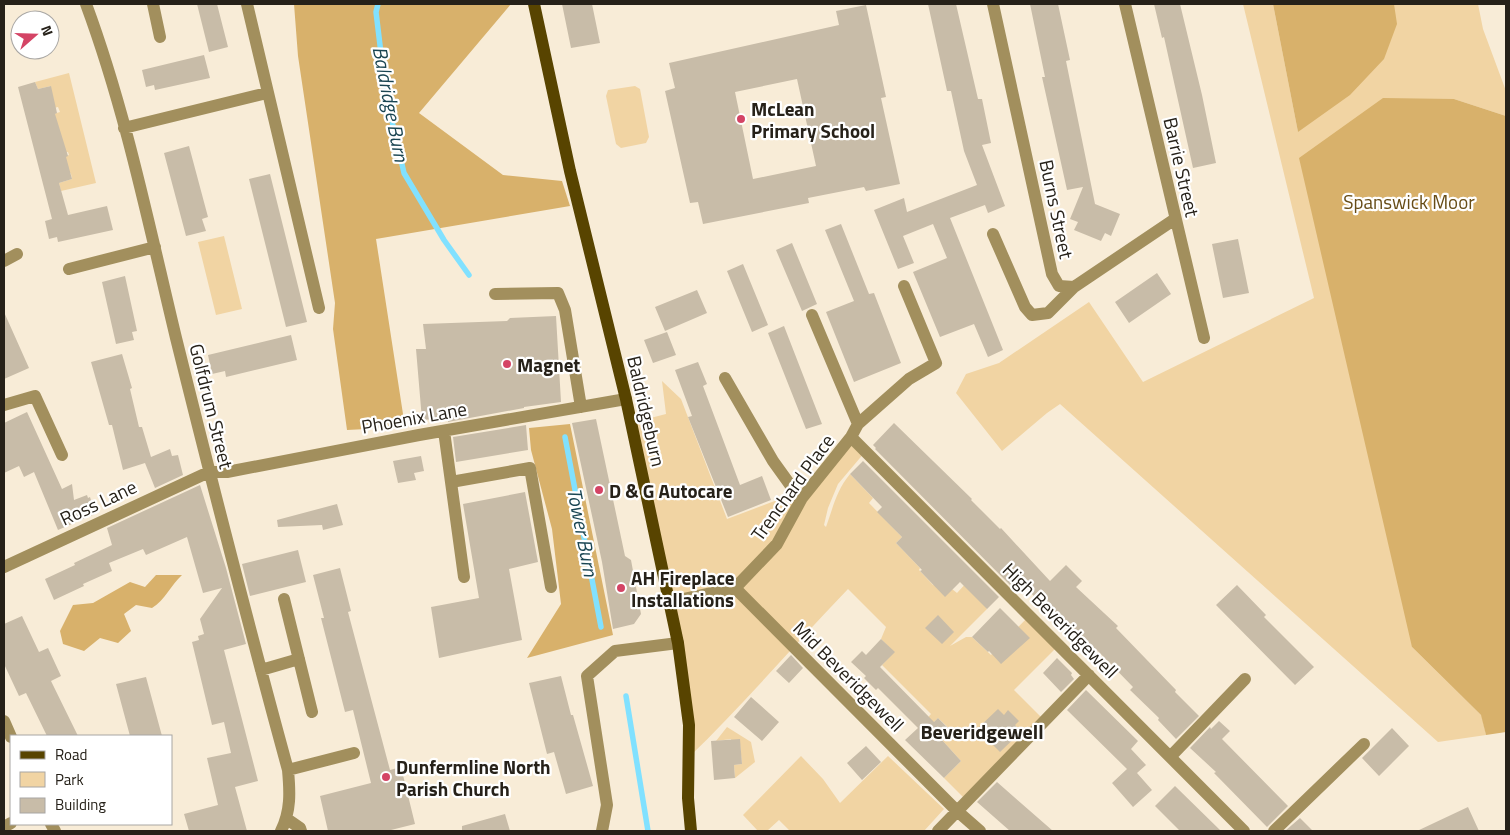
<svg xmlns="http://www.w3.org/2000/svg" width="1510" height="835" font-family="'Titillium Web',sans-serif">
<style>
.green{fill:#f1d4a3}
.forest{fill:#d8b16b}
.lines{fill:none;stroke-linecap:round;stroke-linejoin:round}
.stream{stroke:#81e1ff;stroke-width:5.5}
.building{fill:#c8bca8;fill-rule:evenodd}
.minor{stroke:#a28f5d;stroke-width:12}
.major{stroke:#584400;stroke-width:12}
.poi-dot{fill:#d44465;stroke:#fff;stroke-width:2}
.labels{text-anchor:middle;dominant-baseline:central;stroke-width:4.5;stroke-linejoin:round;paint-order:stroke}
.poi-label{font-size:19px;font-weight:bold;fill:#262119;stroke:#fff;text-anchor:start}
.street-label{font-size:19px;fill:#262119;stroke:#fff}
.park-label{font-size:19px;fill:#674c16;stroke:#fff}
.water-label{font-size:20px;font-style:italic;fill:#1a4552;stroke:#fff}
.neighbourhood-label{font-size:20px;font-weight:bold;fill:#262119;stroke:#fff}
</style>
<rect width="100%" height="100%" fill="#f8ecd7"/>
<!-- green -->
<path class="green" d="M1243 4H1273L1298 132 1394 4H1478L1483 29 1506 91V116L1454 99 1412 647 1482 716 1486 735 1438 742 1060 404 1047 413 1002 451 956 393 966 374 999 363 1089 302 1143 382 1314 298Z
M69 73 96 183 61 191 59 183 72 179 71 174 57 159 69 155 68 152 56 155C62 131 63 134 47 116L60 112 58 107 46 110 51 86 38 89 35 82Z
M635 86 640 89 649 137 646 143 621 148 616 144 606 96 608 90Z
M224 236 242 309 216 315 198 242Z
M662 381 681 399 727 519 796 493 803 497 851 437 865 452 838 484 828 508 824 525 826 527C833 508 836 491 850 474L873 498 869 503 902 537 896 543 920 568 919 570 933 585 952 589 957 593 969 580 987 609 950 646 966 637H972L991 655 1030 615 1059 645 1014 690 1041 717 963 797 944 778 961 761 942 740 952 731 938 718 929 727 924 722 931 714 882 665 894 652 881 639 886 627 848 589C794 645 744 704 688 758L689 725 631 423 666 414Z
M727 727 751 742 755 762 735 778 734 765 742 764 740 744 732 745 731 739 716 741Z
M801 756 823 779 840 803 888 756 944 809 924 831H790L779 820 767 831H758L743 815Z"/>
<!-- forest -->
<path class="forest" d="M294 4H511L419 113 503 175 562 181 570 206 376 239 405 427 347 430 333 329 335 303 298 56Z
M1273 4H1394L1397 24 1384 59 1350 95 1298 132Z
M1383 98 1454 99 1506 116V732L1486 735 1481 715 1412 647 1299 158Z
M570 424 613 635 527 658 561 604 552 529 531 450 529 428Z
M156 575H182C171 585 165 600 152 608L136 605 124 614 131 631 118 643 100 638 84 651 63 644 60 631 73 605 93 603 130 582 145 587Z"/>
<g class="lines">
<!-- stream -->
<path class="stream" d="M378 4 376 12 386 95 404 173 444 240 469 275
M565 437 601 627
M626 696 648 831"/>
</g>
<!-- building -->
<path class="building" d="M197 4H217L228 47 209 52Z
M562 4H592L600 43 571 48Z
M928 4H956L978 99H982L991 143 982 145 1005 206 988 213 985 205 950 218 1003 350 988 357 974 324 940 337 913 272 947 258 933 224 903 236 914 263 898 269 874 210 904 198 907 212 977 185 964 151 951 91H947Z
M1030 4H1058L1070 60 1066 61 1095 204 1120 214 1111 236 1105 233 1101 241 1074 230 1078 222 1070 219 1083 187 1067 190 1042 77H1045Z
M1154 4H1180L1202 95 1216 163 1193 168 1164 37 1162 38Z
M866 5 886 97 881 98 900 184 866 191 864 187 808 198 809 203 703 224 698 202 690 203 665 91 675 88 669 63 839 25 836 11ZM797 79 816 166 753 179 735 92Z
M204 55 210 78 155 90 154 85 146 87 142 70Z
M35 82 38 89 51 86 57 113 55 114 68 156 66 157 72 179 59 183 68 215 107 206 113 230 58 242 57 237 49 239 45 221 52 219 18 87Z
M189 146 208 217 202 219 206 231 186 236 164 153Z
M270 174 307 322 286 327 249 179Z
M841 224 869 294 874 293 901 363 854 382 826 312 854 301 825 230Z
M1238 239 1249 293 1223 298 1212 244Z
M792 243 817 304 802 311 776 250Z
M743 264 768 325 752 332 727 271Z
M1157 273 1171 294 1129 323 1115 302Z
M125 276 137 331 132 332 134 340 116 344 102 282Z
M697 290 707 313 665 331 655 307Z
M4 312 29 368 4 379Z
M556 316 561 402 524 407V408L448 422 447 418 422 420 416 349H426L423 324 507 321 510 318Z
M784 326 822 424 806 429 768 333Z
M667 332 676 355 653 363 644 340Z
M291 335 297 360 226 377 225 371 212 374 208 355Z
M122 354 132 388 130 389 139 427H142L151 457 170 449 172 456 178 455 183 475 155 488 145 463 123 470 112 425H109L91 362Z
M698 362 707 384 703 386 740 485 762 476 771 500 728 517 688 417 692 416 675 370Z
M27 412 62 489 72 484 74 500 87 495 88 498 90 497 95 514 58 530 34 472 24 477 19 466 4 473V423Z
M596 419 625 556 631 560 641 614 634 624 613 629 602 562 572 423Z
M894 423 972 499 971 500 1000 529 1001 528 1050 581 1066 565 1082 581 1076 587 1118 626 1116 628 1176 690 1175 692 1199 716 1176 739 1158 720 1159 718 1130 690 1133 687 1096 649 1092 653 1045 608 1017 578 1010 585 875 449 876 448 873 445Z
M526 425 528 450 456 462 453 437Z
M421 456 424 471 414 473 416 480 398 483 393 461Z
M863 461 999 597 987 609 960 582 945 597 920 571 922 570 896 543 902 537 877 512 882 507 850 474Z
M200 485 226 568 246 644 224 650 258 781 235 787 247 831H189L184 814 218 805 207 758 231 753 224 722 212 725 192 642 199 640 198 636 204 634 200 619 222 588 203 593 187 537 146 555 143 549 109 563 112 571 83 584 84 586 54 600 45 579 75 565 74 563 112 545 107 528Z
M525 492 538 562 509 569 522 640 439 658 431 607 479 598 463 504Z
M337 504 343 525 323 530 322 525 278 527 277 520Z
M298 550 306 582 250 596 242 564Z
M340 568 351 611 348 612 390 770 401 767 415 824 387 831H328L320 796 371 783 353 710 345 712 321 618H324L313 575Z
M1237 585 1266 615 1264 617 1314 667 1295 685 1216 605Z
M1000 608 1030 638 1001 664 989 651 988 652 972 637Z
M938 615 954 632 942 644 925 628Z
M22 616 39 652 48 648 61 676 51 681 78 736H47L26 693 19 696 4 664V624Z
M881 639 895 652 880 667 934 722 938 718 952 732 942 740 961 761 944 778 905 740 918 728 878 688 876 690 864 678 866 676 851 662 862 651 866 655Z
M791 655 803 668 789 683 776 671Z
M1057 658 1072 673 1071 675 1074 679 1061 692 1043 673Z
M561 676 571 715H573L593 786 566 794 554 752 547 754 529 683Z
M146 677 162 736H130L116 684Z
M1086 690 1138 741 1131 749 1146 765 1137 773 1152 790 1133 807 1112 783 1127 769 1067 710Z
M751 697 779 722 762 741 734 717Z
M998 709 1004 715 1008 710 1019 721 1015 725 1021 732 1000 752 977 729Z
M1219 721 1230 731 1222 739 1288 806 1267 827 1214 773 1216 772 1190 748 1210 727 1211 729Z
M1392 728 1409 746 1379 776 1362 758Z
M740 739 742 764 734 765 735 778 714 780 711 741Z
M866 746 881 762 862 780 847 763Z
M997 782 1053 831H1010L977 802Z
M1175 786 1221 831H1180L1155 806Z
M1468 807 1479 831H1417Z
M505 814 510 831H462V826Z
M1300 818 1313 831H1285Z"/>
<g class="lines">
<!-- minor -->
<path class="minor" d="M86 4C126 112 149 226 176 338 212 483 249 627 288 770 290 792 291 811 281 831
M153 4 160 37
M247 4 319 308
M993 4 1052 274 1059 286 1074 287 1175 219
M1125 4 1204 338
M124 128 267 93
M993 234 1025 307 1032 315 1048 313 1074 287
M4 261 17 254
M69 269 155 247
M495 294 558 293 565 310 581 407
M812 315 858 424
M725 378 773 461 796 493 802 498
M4 405 35 396 62 455
M444 431 464 577
M851 437 1244 831
M451 482 530 468 551 587
M4 567 209 472H227L419 435 626 399
M735 588 956 810 980 831
M284 599 312 712
M669 602 735 588 777 544 802 498 851 437 858 424 909 379 936 363 904 286
M261 670 299 659
M4 721 11 737
M1171 756 1245 679
M288 770 354 753
M287 819 300 828 301 831
M51 824 55 831
M4 827 11 823
M602 831 607 805 587 676 615 651 678 643
M938 831 1089 675
M1274 831 1364 744"/>
<!-- major -->
<path class="major" d="M534 4 570 171 626 399 678 643 689 725 688 798 691 831"/>
</g>
<!-- markers -->
<g class="poi-dot">
<circle cx="741" cy="119" r="5"/>
<circle cx="507" cy="364" r="5"/>
<circle cx="599" cy="490" r="5"/>
<circle cx="621" cy="588" r="5"/>
<circle cx="386" cy="777" r="5"/>
</g>
<g class="labels">
<!-- poi labels -->
<g class="poi-label">
<text x="751" y="108">McLean<tspan x="751" dy="22">Primary School</tspan></text>
<text x="517" y="364">Magnet</text>
<text x="609" y="490">D &amp; G Autocare</text>
<text x="631" y="577">AH Fireplace<tspan x="631" dy="22">Installations</tspan></text>
<text x="396" y="766">Dunfermline North<tspan x="396" dy="22">Parish Church</tspan></text>
</g>
<!-- street labels -->
<g class="street-label">
<text transform="translate(1182 167) rotate(77)">Barrie Street</text>
<text transform="translate(1057 209) rotate(78)">Burns Street</text>
<text transform="translate(212 406) rotate(76)">Golfdrum Street</text>
<text transform="translate(647 411) rotate(77)">Baldridgeburn</text>
<text transform="translate(414 417) rotate(-10)">Phoenix Lane</text>
<text transform="translate(792 487) rotate(-54)">Trenchard Place</text>
<text transform="translate(98 502) rotate(-25)">Ross Lane</text>
<text transform="translate(1061 620) rotate(45)">High Beveridgewell</text>
<text transform="translate(849 676) rotate(45)">Mid Beveridgewell</text>
</g>
<!-- park labels -->
<g class="park-label">
<text x="1409" y="201">Spanswick Moor</text>
</g>
<!-- water labels -->
<g class="water-label">
<text transform="translate(391 104) rotate(79)">Baldridge Burn</text>
<text transform="translate(583 532) rotate(79)">Tower Burn</text>
</g>
<!-- neighbourhood labels -->
<g class="neighbourhood-label">
<text x="982" y="731">Beveridgewell</text>
</g>
</g>
<!-- border -->
<rect width="1510" height="835" fill="none" stroke="#262119" stroke-width="10"/>
<!-- legend -->
<rect x="10" y="735" width="162" height="90" fill="#ffffff" stroke="#a8a6a3"/>
<rect x="20" y="751" width="25" height="8" fill="#584400" stroke="#a8a6a3"/>
<text x="55" y="760" font-size="15" fill="#262119">Road</text>
<rect x="20" y="772" width="25" height="15" fill="#f1d4a3" stroke="#a8a6a3"/>
<text x="55" y="785" font-size="15" fill="#262119">Park</text>
<rect x="20" y="798" width="25" height="15" fill="#c8bca8" stroke="#a8a6a3"/>
<text x="55" y="810" font-size="15" fill="#262119">Building</text>
<!-- north arrow -->
<g transform="translate(35 35) rotate(70)"><circle r="24" fill="#ffffff" stroke="#a8a6a3"/>
<path d="M0-4L9 19L0 12L-9 19Z" fill="#d44465"/>
<text y="-8" font-size="14" font-weight="bold" text-anchor="middle" fill="#262119">N</text>
</g>
</svg>
